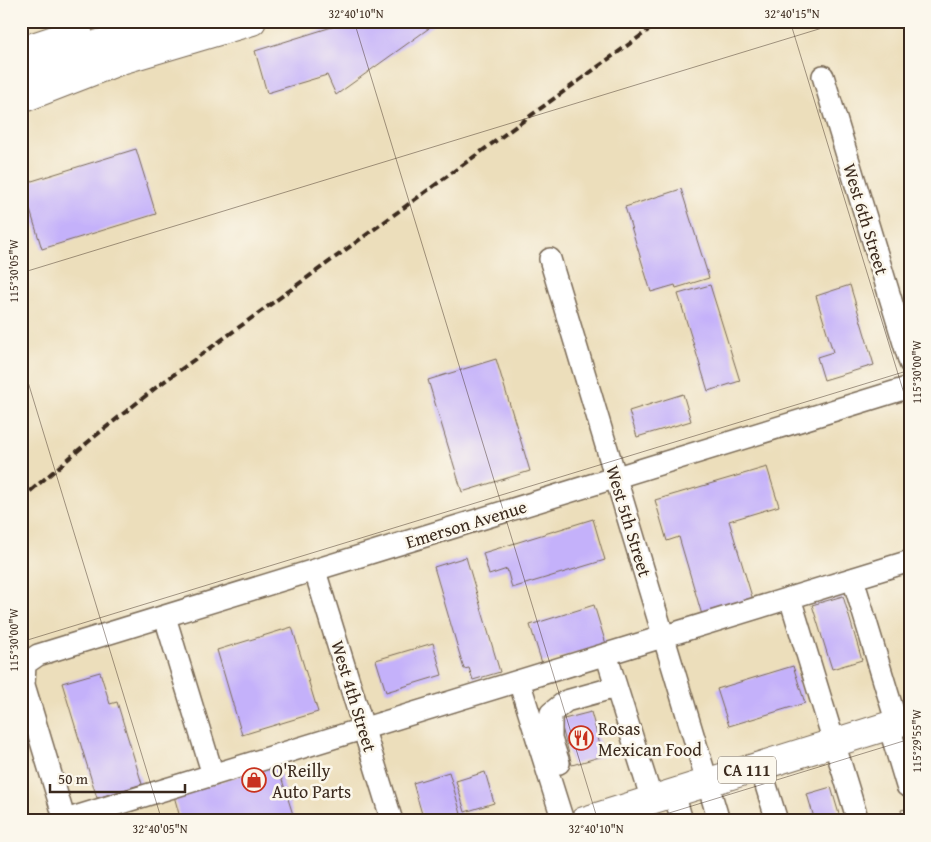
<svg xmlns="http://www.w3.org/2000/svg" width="931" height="842" font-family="'Gentium Book Plus',serif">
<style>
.building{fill:#c4b1fa}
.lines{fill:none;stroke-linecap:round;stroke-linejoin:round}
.minor-casing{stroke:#796955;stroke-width:24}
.major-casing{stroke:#796955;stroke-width:30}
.highway-casing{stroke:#796955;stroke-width:30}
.minor{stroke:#fff;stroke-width:21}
.major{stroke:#fff;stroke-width:28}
.highway{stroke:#fff;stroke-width:28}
.rail{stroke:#3b2a1e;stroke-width:4;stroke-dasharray:8 4;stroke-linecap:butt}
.ticks{fill:none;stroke:#3b2a1e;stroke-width:1;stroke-opacity:0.45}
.labels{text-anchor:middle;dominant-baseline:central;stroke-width:5;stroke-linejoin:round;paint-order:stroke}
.shield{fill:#fbf7ec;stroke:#75685c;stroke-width:1}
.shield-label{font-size:16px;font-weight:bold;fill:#3b2a1e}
.street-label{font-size:18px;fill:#3b2a1e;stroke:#fbf7ec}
.poi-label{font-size:18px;fill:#3b2a1e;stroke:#fbf7ec;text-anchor:start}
.neatline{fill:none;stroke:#3b2a1e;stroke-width:2}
.ticks-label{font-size:12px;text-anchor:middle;fill:#3b2a1e}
</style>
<rect width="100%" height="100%" fill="#fbf7ec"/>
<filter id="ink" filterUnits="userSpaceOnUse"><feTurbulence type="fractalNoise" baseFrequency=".02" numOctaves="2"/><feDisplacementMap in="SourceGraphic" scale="10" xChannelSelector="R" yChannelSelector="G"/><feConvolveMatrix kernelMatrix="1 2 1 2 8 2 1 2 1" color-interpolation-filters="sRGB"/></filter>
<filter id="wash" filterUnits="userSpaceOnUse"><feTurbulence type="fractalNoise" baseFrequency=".0096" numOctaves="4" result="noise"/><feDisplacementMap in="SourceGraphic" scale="20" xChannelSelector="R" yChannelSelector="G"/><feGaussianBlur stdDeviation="1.12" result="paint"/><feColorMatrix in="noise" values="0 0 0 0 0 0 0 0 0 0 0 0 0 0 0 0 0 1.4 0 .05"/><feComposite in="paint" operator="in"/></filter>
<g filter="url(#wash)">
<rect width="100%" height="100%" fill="#ecdebb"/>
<g id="blocks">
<!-- building -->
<path class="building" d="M351 21H439L336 95 327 75 267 93 255 51Z
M136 149 156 214 42 249 22 184Z
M681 189 709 278 676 288 675 285 651 292 625 207Z
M710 285 740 381 708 391 678 294Z
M850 285 874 365 824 380 817 357 833 352 816 296Z
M496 359 530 471 462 492 428 380Z
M683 394 691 421 637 437 629 411Z
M767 467 779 506 729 521 753 600 702 615 679 537 667 541 655 500Z
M593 519 605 560 512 588 507 569 489 575 483 553Z
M466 557 500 672 473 680 469 668 464 669 434 567Z
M843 596 862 660 832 669 812 605Z
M594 605 606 644 542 663 530 625Z
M292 627 318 712 242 735 217 650Z
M433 643 442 675 386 692 376 660Z
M793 666 805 703 729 726 717 689Z
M100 672 110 704 117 702 142 784 97 798 62 683Z
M591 712 603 756 572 765 560 720Z
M277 764 295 821H181L174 796Z
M449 772 461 814 439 821H424L413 783Z
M485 772 494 803 465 812 456 781Z
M831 787 841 821H815L807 794Z
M910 808V821H884L902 815 901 810Z"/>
</g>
</g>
<g filter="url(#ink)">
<use href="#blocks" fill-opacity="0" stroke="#796955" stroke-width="1"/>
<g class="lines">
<!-- minor casing -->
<g class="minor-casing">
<path id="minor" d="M823 76 910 363
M550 259 719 821
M315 571 392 821
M853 579 897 724
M790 598 858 821
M165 617 213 775
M606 654 652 800
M519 681 563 821
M889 726 907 786 910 785
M559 763 551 739V713L566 701 616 687
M760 766 777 821
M674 793 682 821
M62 821 910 561
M65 821 24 685 25 664 38 655 910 387"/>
</g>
<!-- major casing -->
<g class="major-casing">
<path id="major" d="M21 51 78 32
M21 73 73 52 175 21
M21 99 124 59 252 21"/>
</g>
<!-- highway casing -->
<g class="highway-casing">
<path id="highway" d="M584 821 910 719"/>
</g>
<!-- minor -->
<use href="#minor" class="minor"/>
<!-- major -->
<use href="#major" class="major"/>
<!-- highway -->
<use href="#highway" class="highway"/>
<!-- rail -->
<path class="rail" d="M21 499 94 437 158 386 661 21"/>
</g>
</g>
<!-- ticks -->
<path class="ticks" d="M354 21 598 821M790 21 910 413M21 273 845 21M21 359 162 821M21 642 910 370M643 821 910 739"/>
<!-- icons -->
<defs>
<g id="restaurant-ring" transform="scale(1.25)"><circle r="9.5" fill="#fbf7ec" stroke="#c8321e" stroke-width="1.5"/><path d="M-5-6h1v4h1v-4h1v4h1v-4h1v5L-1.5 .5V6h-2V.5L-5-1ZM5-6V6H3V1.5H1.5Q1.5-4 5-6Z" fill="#c8321e"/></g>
<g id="shop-ring" transform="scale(1.25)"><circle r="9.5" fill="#fbf7ec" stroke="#c8321e" stroke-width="1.5"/><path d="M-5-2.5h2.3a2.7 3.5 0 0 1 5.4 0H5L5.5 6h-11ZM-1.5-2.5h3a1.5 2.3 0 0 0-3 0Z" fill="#c8321e"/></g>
</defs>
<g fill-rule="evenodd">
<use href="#restaurant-ring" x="581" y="738"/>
<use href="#shop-ring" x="254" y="780"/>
</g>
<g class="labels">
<!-- shield labels -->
<rect class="shield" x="718" y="756.5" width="58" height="27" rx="4"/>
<g class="shield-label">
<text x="747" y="770">CA 111</text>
</g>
<!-- street labels -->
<g class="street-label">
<text transform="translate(866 219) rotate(73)">West 6th Street</text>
<text transform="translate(629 521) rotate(73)">West 5th Street</text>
<text transform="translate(466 524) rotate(-17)">Emerson Avenue</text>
<text transform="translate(354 696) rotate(73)">West 4th Street</text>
</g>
<!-- poi labels -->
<g class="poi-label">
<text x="598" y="728">Rosas<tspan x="598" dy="21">Mexican Food</tspan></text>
<text x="272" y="770">O'Reilly<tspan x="272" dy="21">Auto Parts</tspan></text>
</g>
</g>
<!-- margin -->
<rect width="931" height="842" fill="none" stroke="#fbf7ec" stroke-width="55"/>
<!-- scale -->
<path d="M50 784v8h135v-8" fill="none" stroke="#3b2a1e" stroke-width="2.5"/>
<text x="58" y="784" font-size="15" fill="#3b2a1e" stroke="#fbf7ec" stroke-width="4" paint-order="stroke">50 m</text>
<rect x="28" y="28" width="876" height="786" class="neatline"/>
<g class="ticks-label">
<text x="356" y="18">32°40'10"N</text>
<text x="792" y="18">32°40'15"N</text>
<text transform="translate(14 271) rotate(-90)" y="4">115°30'05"W</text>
<text transform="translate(917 372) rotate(-90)" y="4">115°30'00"W</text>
<text transform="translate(14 640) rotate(-90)" y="4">115°30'00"W</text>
<text transform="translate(917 741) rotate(-90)" y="4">115°29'55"W</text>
<text x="160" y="833">32°40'05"N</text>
<text x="596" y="833">32°40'10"N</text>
</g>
</svg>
